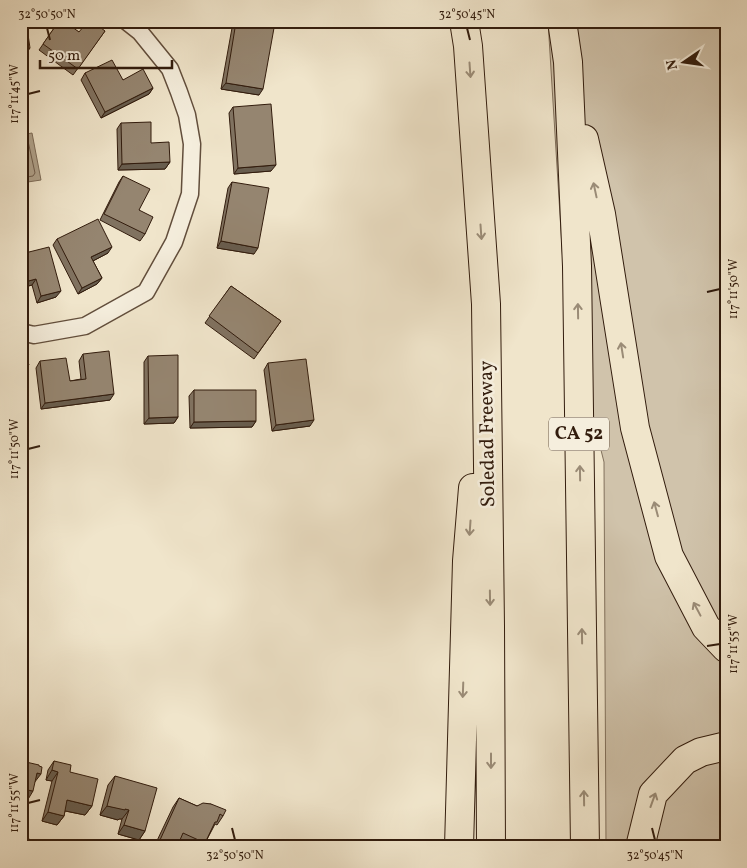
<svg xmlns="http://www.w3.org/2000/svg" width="747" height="868" font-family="Vollkorn,serif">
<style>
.green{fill:#d0c3ab;stroke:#81705c}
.water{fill:#afa18a;stroke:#7d6c58}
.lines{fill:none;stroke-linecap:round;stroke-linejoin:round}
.shore{stroke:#705e4c;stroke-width:1}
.minor-casing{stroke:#624e3c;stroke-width:19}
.motorway-casing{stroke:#321c0d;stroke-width:30}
.minor{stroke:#f5eedd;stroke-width:16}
.motorway{stroke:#f0e5cb;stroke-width:28}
.wall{fill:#807260;stroke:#321c0d}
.shaded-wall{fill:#685d4e;stroke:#321c0d}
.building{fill:#958570;stroke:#321c0d}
.oneway{stroke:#9a8b76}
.ticks{fill:none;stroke:#321c0d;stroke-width:2}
.labels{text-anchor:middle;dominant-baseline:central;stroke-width:5;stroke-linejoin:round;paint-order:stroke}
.shield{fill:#f5eedd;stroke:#6c5b4b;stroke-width:1}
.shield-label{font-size:19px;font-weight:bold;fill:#321c0d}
.street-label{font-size:20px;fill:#321c0d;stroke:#f5eedd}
.neatline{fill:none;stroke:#321c0d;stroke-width:2}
.ticks-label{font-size:12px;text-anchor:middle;fill:#321c0d}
</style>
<rect width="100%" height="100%" fill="#f0e5cb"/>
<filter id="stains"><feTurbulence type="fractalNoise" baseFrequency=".004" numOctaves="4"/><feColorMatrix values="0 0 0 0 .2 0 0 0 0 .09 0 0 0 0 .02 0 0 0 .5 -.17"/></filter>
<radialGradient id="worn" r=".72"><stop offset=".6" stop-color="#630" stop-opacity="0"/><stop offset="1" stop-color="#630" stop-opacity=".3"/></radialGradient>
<!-- green -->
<path class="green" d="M548 21H726V847H606L604 462 566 312Z"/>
<!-- water -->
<path class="water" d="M32 133 41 180 21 183V135Z"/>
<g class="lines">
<!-- shore -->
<path class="shore" d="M21 140 26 139 28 141 35 173 33 176 21 178"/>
<!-- minor casing -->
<g class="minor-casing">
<path id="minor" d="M21 332 34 335 85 326 146 292 174 242 190 194 192 144 187 115 179 92 170 69 140 32 126 21
M21 846 25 847"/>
</g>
<!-- motorway casing -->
<g class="motorway-casing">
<path id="motorway" d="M464 21 468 46 486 304 490 626 491 847
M562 21 568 62 577 266 585 847
M584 139 601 214 635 428 669 556 706 627 726 648
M459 847 467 561 473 488
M640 847 653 794 685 760 701 752 726 746"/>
</g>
<!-- minor -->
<use href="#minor" class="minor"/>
<!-- motorway -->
<use href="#motorway" class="motorway"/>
</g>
<!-- wall -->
<path class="wall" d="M59 21 79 32 105 31 73 75 39 50Z
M181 21H193L187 27Z
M236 22 259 95 221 89 232 28Z
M85 73 123 80 153 88 149 94 101 118 81 80Z
M233 107 271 171 234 174 229 113Z
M121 123 151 143 170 162 165 169 118 170 117 129Z
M123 176 139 210 145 234 140 241 100 220 119 182Z
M232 182 254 254 217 248 228 188Z
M57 239 108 253 93 261 102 278 97 284 78 294 53 245Z
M21 254 56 297 37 303 32 285 21 288Z
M231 286 281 321 254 359 205 323Z
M83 354 110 400 41 409 36 368 40 361 70 381 81 379 79 361Z
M148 356 178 417 174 423 144 424V362Z
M268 363 310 426 272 431 264 370Z
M194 390 256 421 252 427 190 428 189 396Z
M54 761 70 772 92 806 85 815 65 811 64 816 57 825 42 821 52 781 46 780 48 770Z
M115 776 145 831 139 840 118 834 122 819H119L118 820 100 815 108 785Z
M179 798 197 806 211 804 223 816 217 825 215 824 213 828 203 847H186L178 843 177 847H154L173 807Z"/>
<!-- shaded-wall -->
<path class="shaded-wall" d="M30 48 26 54 21 55V49Z
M226 83 263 89 259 95 221 89Z
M153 88 149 94 101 118 105 112Z
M170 162 165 169 118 170 122 164Z
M276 165 271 171 234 174 238 168Z
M221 241 258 248 254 254 217 248Z
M112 247 108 253 87 264 91 257Z
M102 278 97 284 78 294 82 288Z
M36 279 32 285 21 288V283Z
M61 291 56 297 37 303 41 296Z
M114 394 110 400 41 409 45 403Z
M178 417 174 423 144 424 149 418Z
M314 420 310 426 272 431 276 425Z
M256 421 252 427 190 428 194 422Z
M52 770 58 772 52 781 46 780Z
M37 773 41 774 34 783Z
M21 789 33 791 27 801 21 799Z
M67 800 92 806 85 815 61 810Z
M107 806 125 809 129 810 122 819H119L118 820 100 815Z
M48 812 64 816 57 825 42 821Z
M124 825 145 831 139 840 118 834Z"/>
<!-- building -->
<path class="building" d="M21 21H26L30 48 21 49Z
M59 21H64L79 32 88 21H92L105 31 78 69 43 44Z
M236 22 274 28 263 89 226 83Z
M112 60 123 80 143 69 153 88 105 112 85 73Z
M271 104 276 165 238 168 233 107Z
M151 122V143L169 142 170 162 122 164 121 123Z
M123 176 150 189 139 210 153 217 145 234 104 214Z
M232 182 269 188 258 248 221 241Z
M98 219 112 247 91 257 102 278 82 288 57 239Z
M49 247 61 291 41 296 36 279 21 283V254Z
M231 286 281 321 258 353 209 316Z
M109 351 114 394 45 403 40 361 66 358 70 381 86 379 83 354Z
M178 355V417L149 418 148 356Z
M306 359 314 420 276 425 268 363Z
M21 361 29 364 21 388Z
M194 390H256V421L194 422Z
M21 755 28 756 26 762 39 765V766L42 767 41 774 37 773 33 791 21 789Z
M54 761 71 765 70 772 98 779 92 806 67 800 64 816 48 812 58 772 52 770Z
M115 776 157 788 145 831 124 825 129 810 125 809V810L107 806Z
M179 798 197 806 203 803 211 804 226 810 223 816 220 814 217 822H215L205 843 183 833 177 847H174L160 840Z"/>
<!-- one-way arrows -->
<defs><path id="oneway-shaft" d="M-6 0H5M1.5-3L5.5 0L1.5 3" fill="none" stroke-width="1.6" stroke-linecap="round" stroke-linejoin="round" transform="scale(1.25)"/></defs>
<g class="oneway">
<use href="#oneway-shaft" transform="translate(470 70) rotate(86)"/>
<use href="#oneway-shaft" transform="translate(595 190) rotate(-102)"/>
<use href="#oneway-shaft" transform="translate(481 232) rotate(86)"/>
<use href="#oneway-shaft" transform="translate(578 311) rotate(-91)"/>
<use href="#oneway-shaft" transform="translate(622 350) rotate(-99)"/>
<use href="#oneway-shaft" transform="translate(580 473) rotate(-91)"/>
<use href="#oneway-shaft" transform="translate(656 509) rotate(-105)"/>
<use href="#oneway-shaft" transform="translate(470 528) rotate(94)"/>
<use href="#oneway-shaft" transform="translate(490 598) rotate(89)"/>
<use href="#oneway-shaft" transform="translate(697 609) rotate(-118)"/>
<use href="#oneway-shaft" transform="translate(582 636) rotate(-91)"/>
<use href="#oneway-shaft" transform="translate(463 690) rotate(92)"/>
<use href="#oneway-shaft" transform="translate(491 761) rotate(90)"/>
<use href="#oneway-shaft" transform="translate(584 798) rotate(-91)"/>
<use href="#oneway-shaft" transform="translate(653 800) rotate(-70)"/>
</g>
<!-- ticks -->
<path class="ticks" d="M47 28 50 40M467 28 470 40M28 94 40 91M707 292 720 289M28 449 40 446M707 646 720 644M28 803 40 800M232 828 235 840M652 828 655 840"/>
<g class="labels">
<!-- shield labels -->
<rect class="shield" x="549" y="417.5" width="60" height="33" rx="4"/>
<g class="shield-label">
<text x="579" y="434">CA 52</text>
</g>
<!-- street labels -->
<g class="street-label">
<text transform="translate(488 434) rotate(-91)">Soledad Freeway</text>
</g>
</g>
<!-- margin -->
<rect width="747" height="868" fill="none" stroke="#f0e5cb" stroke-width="55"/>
<!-- north arrow -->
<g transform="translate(684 62) rotate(257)" stroke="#f5eedd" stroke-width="4" paint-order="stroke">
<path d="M0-4L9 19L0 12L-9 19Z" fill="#321c0d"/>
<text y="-8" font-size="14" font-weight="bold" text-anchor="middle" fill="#321c0d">N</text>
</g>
<!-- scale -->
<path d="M40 60v8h132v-8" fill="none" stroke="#321c0d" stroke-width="2.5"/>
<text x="48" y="60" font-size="15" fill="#321c0d" stroke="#f5eedd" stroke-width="4" paint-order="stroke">50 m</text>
<rect x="28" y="28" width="692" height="812" class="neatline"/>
<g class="ticks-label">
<text x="47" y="18">32°50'50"N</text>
<text x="467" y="18">32°50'45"N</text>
<text transform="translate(14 94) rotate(-90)" y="4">117°11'45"W</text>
<text transform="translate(733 289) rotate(-90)" y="4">117°11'50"W</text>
<text transform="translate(14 449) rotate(-90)" y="4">117°11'50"W</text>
<text transform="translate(733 644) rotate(-90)" y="4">117°11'55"W</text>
<text transform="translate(14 803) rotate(-90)" y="4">117°11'55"W</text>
<text x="235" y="859">32°50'50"N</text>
<text x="655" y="859">32°50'45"N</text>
</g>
<rect width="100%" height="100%" filter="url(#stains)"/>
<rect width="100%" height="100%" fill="url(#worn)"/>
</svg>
